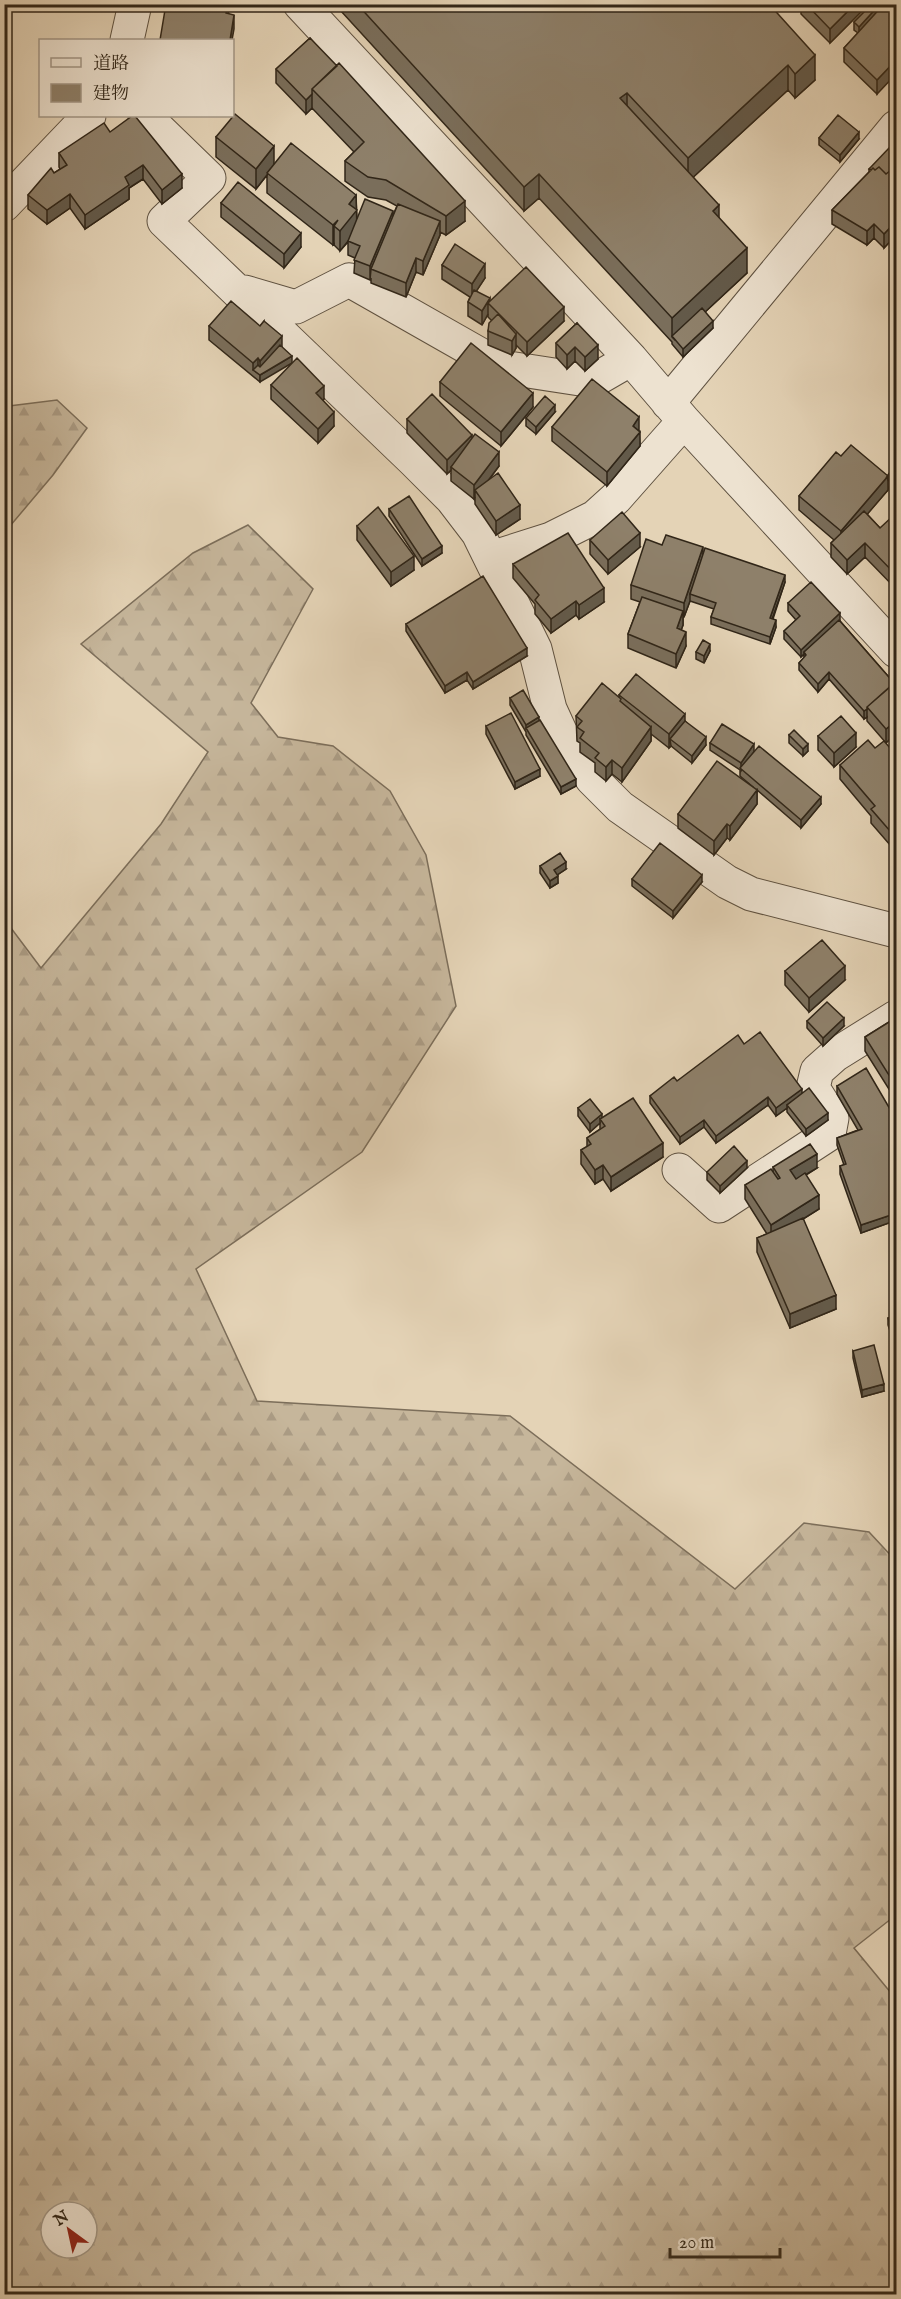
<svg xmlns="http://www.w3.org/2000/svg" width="901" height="2299" font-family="'IM FELL English','Noto Serif JP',serif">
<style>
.forest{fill:url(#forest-firs);stroke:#7c6e5a;stroke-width:1.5;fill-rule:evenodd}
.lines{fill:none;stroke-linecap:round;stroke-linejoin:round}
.street-casing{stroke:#5e5140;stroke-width:35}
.street{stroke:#ede2d0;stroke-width:33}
.wall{fill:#7a6e5b;stroke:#312618;stroke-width:1.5}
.shaded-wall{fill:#635a4a;stroke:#312618;stroke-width:1.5}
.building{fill:#8e806a;stroke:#312618;stroke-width:1.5}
</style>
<defs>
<pattern id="forest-firs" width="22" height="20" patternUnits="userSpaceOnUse" patternTransform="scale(1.5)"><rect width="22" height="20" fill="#c6b69b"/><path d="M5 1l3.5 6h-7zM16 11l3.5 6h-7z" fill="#ab9c85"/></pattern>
</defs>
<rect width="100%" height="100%" fill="#e4d3b6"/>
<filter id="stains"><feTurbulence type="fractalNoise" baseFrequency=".00333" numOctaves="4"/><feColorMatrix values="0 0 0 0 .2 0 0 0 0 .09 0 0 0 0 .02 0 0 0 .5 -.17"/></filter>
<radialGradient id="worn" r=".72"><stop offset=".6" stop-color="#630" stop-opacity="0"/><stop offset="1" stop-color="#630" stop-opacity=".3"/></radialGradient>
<!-- forest -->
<path class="forest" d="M57 400 87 428 53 475 5 532V410L9 406Z
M248 525 313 589 251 703 278 737 333 746 390 791 426 855 456 1006 362 1152 196 1269 257 1401 510 1416 735 1589 804 1523 869 1532 896 1561V1915L854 1948 896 1999V2294H5V920L41 968 161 824 208 752 81 644 193 553ZM51 2212H87V2248H51Z"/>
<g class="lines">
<!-- street casing -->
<g class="street-casing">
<path id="street" d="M300 4 631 359 684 421 896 651
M127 40 135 4
M145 116 209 178 164 221 414 461 452 499 478 533 535 649 550 709 561 733 592 779 620 807 727 882 751 894 896 931
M4 205 89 116
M245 292 296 307 349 280 502 367 593 381 631 359
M668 403 896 127
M491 558 551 539 595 517 616 498 684 421
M679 1170 719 1206 829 1134 832 1118 813 1088 817 1071 835 1055 896 1017"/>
</g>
<!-- street -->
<use href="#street" class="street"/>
</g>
<!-- wall -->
<path class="wall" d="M340 4H769L815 80 795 98 788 90 693 177 719 218 747 273 705 312 713 328 683 357 672 344V342L539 198 524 211 340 10Z
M801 4H864V9L830 43 801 14Z
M897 4 877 94 844 62V48L858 33 854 30V22L865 11V5Z
M310 38 465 221 446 235 440 232V235L423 275 416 272 406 297 371 283V278L370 280 354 273 355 258 348 255V242L340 251 334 245V244L333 245 267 193V175L256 189 216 157V137L274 165 356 195 357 219 393 215 397 206 386 200 368 197 345 181V161L354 152 312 108 306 114 276 83V69Z
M110 132 182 188 162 204 143 179 129 188V199L85 229 70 208 47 224 28 209V195L54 173 60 169 59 167V153Z
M819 138 859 139 840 162 819 145Z
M897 152V234L884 248 874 238 867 245 832 224V210L869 172V169Z
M221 203 301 247 284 268 221 217Z
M442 265 485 278 476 291 490 301 564 321 527 356 516 345V348L512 355 488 345V331L492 321 488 317V314L482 325 468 316V302L470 297 442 279Z
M264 321 260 382 209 340V326H260Z
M577 323 598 359 585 371 575 361 567 369 556 357V343Z
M440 382 533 407 501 446 440 396Z
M271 385 324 399 323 400 334 426 318 443 271 399Z
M555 412 536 434 526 426V418Z
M407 419 472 438 499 466 488 481 520 519 496 535 475 504V497L474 499 451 481V470L447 474 407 433Z
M552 427 639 431 640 446 607 486 552 441Z
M841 456 888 476 897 462V482L892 490 888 487V490L867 514 880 528 897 516V590L865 557 847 574 831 557V543L834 540 799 510V496Z
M389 509 442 553 422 566 389 516Z
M357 526 414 570 391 586 357 540Z
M590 540 640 547 608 574 590 554Z
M662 545 703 555 785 582 773 619 776 627 770 644 711 624V617L714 609 690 601 684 617H683V625L681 630 686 646 676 668 628 648V634L640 602 631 599V585Z
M513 564 604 602 579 619 576 615 551 633 535 614V604L513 578Z
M788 603 840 621 894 683 897 681V752L890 745V739L886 743 867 721V717L864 719 829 679 818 692 799 670V663L804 658V654L801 657 784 639V631L796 620 788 611Z
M406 624 527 656 473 689 467 680 445 693 406 631Z
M710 651 704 663 696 659V652Z
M619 695 685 721 706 745 692 763 671 746 669 748 651 734V741L622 782 612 774 606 781 595 772V763L580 752V743L577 741 576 716 619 697Z
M510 698 539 720 576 786 561 794 526 735V732L510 705Z
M486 726 540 776 515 789 486 734Z
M789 735 808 751 803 756 789 743Z
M818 736 856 747 834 767 818 750Z
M710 743 754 752 752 755 821 804 801 828 757 790V804L730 840 727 838 714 855 678 828V814L753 787 740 776V770L710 750Z
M875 748 897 756V853L871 823V816L840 779V765Z
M540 866 566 869 557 875 558 883 550 888 540 873Z
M632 879 702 882 673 918 632 886Z
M785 971 845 980 809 1012 785 985Z
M897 1017V1102L865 1051V1037Z
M807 1021 844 1026 823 1046 807 1028Z
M744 1044 802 1093 828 1120 806 1136 787 1112V1108L776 1116 768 1105 716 1143 704 1127 680 1144 650 1103V1096Z
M837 1086 897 1121V1220L861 1233 840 1174V1166L844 1165 837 1145V1138L858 1130 837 1094Z
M578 1108 602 1118 663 1157 611 1191 603 1179 595 1184 581 1164V1150L587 1147V1138L600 1129V1123L590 1132 578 1116Z
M773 1167 817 1168 806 1175 819 1209 803 1219 836 1309 790 1328 757 1252V1238L767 1234 745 1199V1185L773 1172Z
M747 1168 720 1193 707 1180V1172Z
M897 1316V1353L888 1325V1318Z
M853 1351 884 1391 862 1397 853 1358Z"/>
<!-- shaded-wall -->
<path class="shaded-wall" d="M228 4H230L226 27V13Z
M855 4H864V9L830 43V29Z
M880 4H886L859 34V27Z
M234 15V29L232 40H230Z
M815 55V80L795 98V74Z
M897 59V73L877 94V80Z
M788 65V90L688 182V158Z
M627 93V117L620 98Z
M312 94V108L306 114V100Z
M859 132V139L840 162V155Z
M274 146V166L256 189V169Z
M143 165V179L129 188V199L85 229V215L125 177Z
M182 174V188L162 204V190Z
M539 174V198L524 211V187Z
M70 194V208L47 224V210Z
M356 195 357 230 340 251V231L349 204Z
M465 201V221L446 235V216Z
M719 205V230L713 211Z
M393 211V225L371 269 370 280V266Z
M338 220 334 226V244L333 245V225Z
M897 220V234L884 248V234Z
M440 221V235L423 275V261Z
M874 224V238L867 245V231Z
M301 233V247L284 268V254Z
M747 248V273L675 340 672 337V318Z
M416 258V272L406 297V283Z
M485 264V278L472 298V284Z
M490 298V304L488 303V314L482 325V311Z
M564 307V321L527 356V342Z
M713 321V328L683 357V349Z
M516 334V348L512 355V341Z
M282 336V350L260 375V361Z
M598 345V359L585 371V357Z
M575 347V361L567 369V355Z
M292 356V363L260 382V375Z
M258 358V372L253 370V363Z
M324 386V399L316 407V393Z
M533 393V407L501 446V432Z
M555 405V412L536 434V427Z
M334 412V426L318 443V429Z
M639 417V431L633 426Z
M640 432V446L607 486V472Z
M472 435V449L451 467V470L447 474V460Z
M499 452V466L478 494 475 490V497L474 499V485Z
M897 475V482L892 490V483Z
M888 476V490L841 545V531Z
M520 505V519L496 535V521Z
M640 533V547L608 574V560Z
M865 543V557L847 574V560Z
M442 546V553L422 566V559Z
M703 547V561L690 594V601L684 617V603Z
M414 556V570L391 586V572Z
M785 575V582L770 625V618Z
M604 588V602L579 619V605Z
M576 601V615L551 633V619Z
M683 611V625L677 642V628Z
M840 613V621L804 652V654L801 657V650Z
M776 620V627L770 644V637Z
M686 632V646L676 668V654Z
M710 644V651L704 663V656Z
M527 648V656L473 689V682Z
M467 672V680L445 693V686Z
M829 672V679L818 692V684Z
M867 709V717L864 719V711Z
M685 714V728L670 739 671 746 669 748V734Z
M539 717V725L526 729V725Z
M897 720V734L890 731V739L886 743V729Z
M651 727V741L622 782V768Z
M856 733V747L834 767V753Z
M706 737V745L692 763V756Z
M754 744V752L741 771V763Z
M808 744V751L803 756V749Z
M612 760V774L606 781V767Z
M540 769V776L515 789V782Z
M576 779V786L561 794V787Z
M757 790V804L730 840V826Z
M821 797V804L801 828V820Z
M727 824V838L714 855V841Z
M566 862V869L554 877V870Z
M702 875V882L673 918V911Z
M558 876V883L550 888V881Z
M845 966V980L809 1012V998Z
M844 1018V1026L823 1046V1038Z
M802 1089V1097L787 1105V1108L776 1116V1108Z
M768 1097V1105L716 1143V1136Z
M828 1113V1120L806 1136V1129Z
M602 1114V1121L600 1119V1123L590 1132V1124Z
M704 1120V1127L680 1144V1137Z
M663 1143V1157L611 1191V1177Z
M817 1154V1168L790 1184V1170Z
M747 1161V1168L720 1193V1186Z
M603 1165V1179L595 1184V1170Z
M819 1195V1209L771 1239V1225Z
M897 1213V1220L861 1233V1225Z
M836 1295V1309L790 1328V1314Z
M884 1384V1391L862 1397V1390Z"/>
<!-- building -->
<path class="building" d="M166 4H228L226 13 234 15 230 40H160Z
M357 4H769L815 55 795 74 788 65 688 158 627 93 620 98 719 205 713 211 747 248 672 318 539 174 524 187Z
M806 4H855L830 29Z
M865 4H880L859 27 854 22 868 8 865 5Z
M884 4H897V59L877 80 844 48Z
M310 38 337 66 312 89V94L306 100 276 69Z
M339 63 465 201 446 216 386 180 368 177 345 161 364 142 312 89Z
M235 114 274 146 256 169 216 137Z
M838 115 859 132 840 155 819 138Z
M132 116H135L182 174 162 190 143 165 125 177 129 185 85 215 70 194 47 210 28 195 51 168 54 173 67 165 59 153 104 123 110 132Z
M291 143 356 195 349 204 357 210 340 231 334 226 338 220 333 225 267 173Z
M890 147 897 152V165L886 174 879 167 875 170 873 168 871 170 869 169Z
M897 165V220L884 234 874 224 867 231 832 210 873 168 875 170 879 167 886 174Z
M238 182 301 233 284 254 221 203Z
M365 199 393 211 370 266 354 260 360 246 348 241Z
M398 204 440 221 423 261 416 258 406 283 371 269Z
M455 244 485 264 472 284 442 265Z
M526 267 564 307 527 342 488 303Z
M474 290 490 298 482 311 468 302Z
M231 301 260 326 264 321 282 336 260 361 258 358 253 363 209 326Z
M702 308 713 321 683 349 672 336Z
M498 314 516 334 512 341 488 331 489 323Z
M577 323 598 345 585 357 575 347 567 355 556 343Z
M471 343 533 393 501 432 440 382Z
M280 345 292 356 260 375 253 370 258 365 260 367Z
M297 358 324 386 316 393 334 412 318 429 271 385Z
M592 379 639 417 633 426 640 432 607 472 552 427Z
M432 394 472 435 447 460 407 419Z
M545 396 555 405 536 427 526 418Z
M475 434 499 452 474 485 451 467Z
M851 445 888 476 841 531 799 496 836 452 841 456Z
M897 462V475L892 483 888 480V476L886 478Z
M498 473 520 505 496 521 475 490Z
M409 496 442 546 422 559 389 509Z
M378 507 414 556 391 572 357 526Z
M864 511 880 528 895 514 897 516V576L865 543 847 560 831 543Z
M622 512 640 533 608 560 590 540Z
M568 533 604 588 579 605 576 601 551 619 535 600 539 595 513 564Z
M666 535 703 547 684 603 631 585 646 539 662 545Z
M705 548 785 575 770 618 776 620 770 637 711 617 716 603 690 594Z
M483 576 527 648 473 682 467 672 445 686 406 624Z
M811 582 840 613 801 650 784 631 800 616 788 603Z
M642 597 683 611 677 628 686 632 676 654 628 634Z
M839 620 894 683 867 707V709L864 711 829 672 818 684 799 663 806 655 804 652Z
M703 640 710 644 704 656 696 652Z
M636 674 685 714 669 734 619 695Z
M897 681V720L886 729 867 707Z
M602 683 621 699 620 701 651 727 622 768 612 760 606 767 595 758 599 753 580 738 584 732 577 727 582 721 576 716Z
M523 690 539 717 526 725 510 698Z
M511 713 540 769 515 782 486 726Z
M841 716 856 733 834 753 818 736Z
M540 720 576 779 561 787 526 728Z
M685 721 706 737 692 756 670 739Z
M722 724 754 744 741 763 710 743Z
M897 726V738L890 731Z
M794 730 808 744 803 749 789 735Z
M868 740 875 748 884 741 897 756V839L871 809 875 806 840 765Z
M759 746 821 797 801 820 740 768Z
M717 761 757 790 730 826 727 824 714 841 678 814Z
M660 843 702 875 673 911 632 879Z
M560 853 566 862 554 870 558 876 550 881 540 866Z
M822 940 845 966 809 998 785 971Z
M827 1002 844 1018 823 1038 807 1021Z
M897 1017V1088L865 1037Z
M760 1032 802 1089 776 1108 768 1097 716 1136 704 1120 680 1137 650 1096 674 1077 677 1081 738 1035 744 1044Z
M866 1068 897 1121V1213L861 1225 840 1166 846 1164 837 1138 862 1129 837 1086Z
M809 1088 828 1113 806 1129 787 1105Z
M633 1098 663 1143 611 1177 603 1165 595 1170 581 1150 591 1144 587 1138 605 1126 600 1119Z
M590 1099 602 1114 590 1124 578 1108Z
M810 1144 817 1154 790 1170 796 1179 805 1173 819 1195 771 1225 745 1185 771 1169 778 1179 780 1178 773 1167Z
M734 1146 747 1161 720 1186 707 1172Z
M803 1218 836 1295 790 1314 757 1238Z
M897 1316V1346L888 1318Z
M874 1345 884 1384 862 1390 853 1351Z"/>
<!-- margin -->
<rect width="901" height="2299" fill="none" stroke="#e4d3b6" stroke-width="24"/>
<rect x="6" y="6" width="889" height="2287" fill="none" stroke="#312618" stroke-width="3"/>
<rect x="12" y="12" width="877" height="2275" fill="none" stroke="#312618" stroke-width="1.5"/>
<!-- legend -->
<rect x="39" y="39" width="195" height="78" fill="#ede2d0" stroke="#a29786" stroke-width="1.5"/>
<rect x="51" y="58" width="30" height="9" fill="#ede2d0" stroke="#a29786" stroke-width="1.5"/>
<text x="93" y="69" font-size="18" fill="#312618">道路</text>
<rect x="51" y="84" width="30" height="18" fill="#8e806a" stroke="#a29786" stroke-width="1.5"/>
<text x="93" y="99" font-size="18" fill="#312618">建物</text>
<!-- north arrow -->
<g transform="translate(69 2230) rotate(327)"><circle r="28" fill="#ede2d0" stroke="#a29786" stroke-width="1.5"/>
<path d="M0-4.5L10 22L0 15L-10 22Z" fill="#8f2418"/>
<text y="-9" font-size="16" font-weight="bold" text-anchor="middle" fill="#312618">N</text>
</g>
<!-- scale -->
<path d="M670 2248v9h110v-9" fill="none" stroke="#312618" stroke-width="3"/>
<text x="679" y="2248" font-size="18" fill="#312618" stroke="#ede2d0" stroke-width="4.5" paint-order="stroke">20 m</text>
<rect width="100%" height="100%" filter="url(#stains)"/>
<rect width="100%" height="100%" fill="url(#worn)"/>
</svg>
